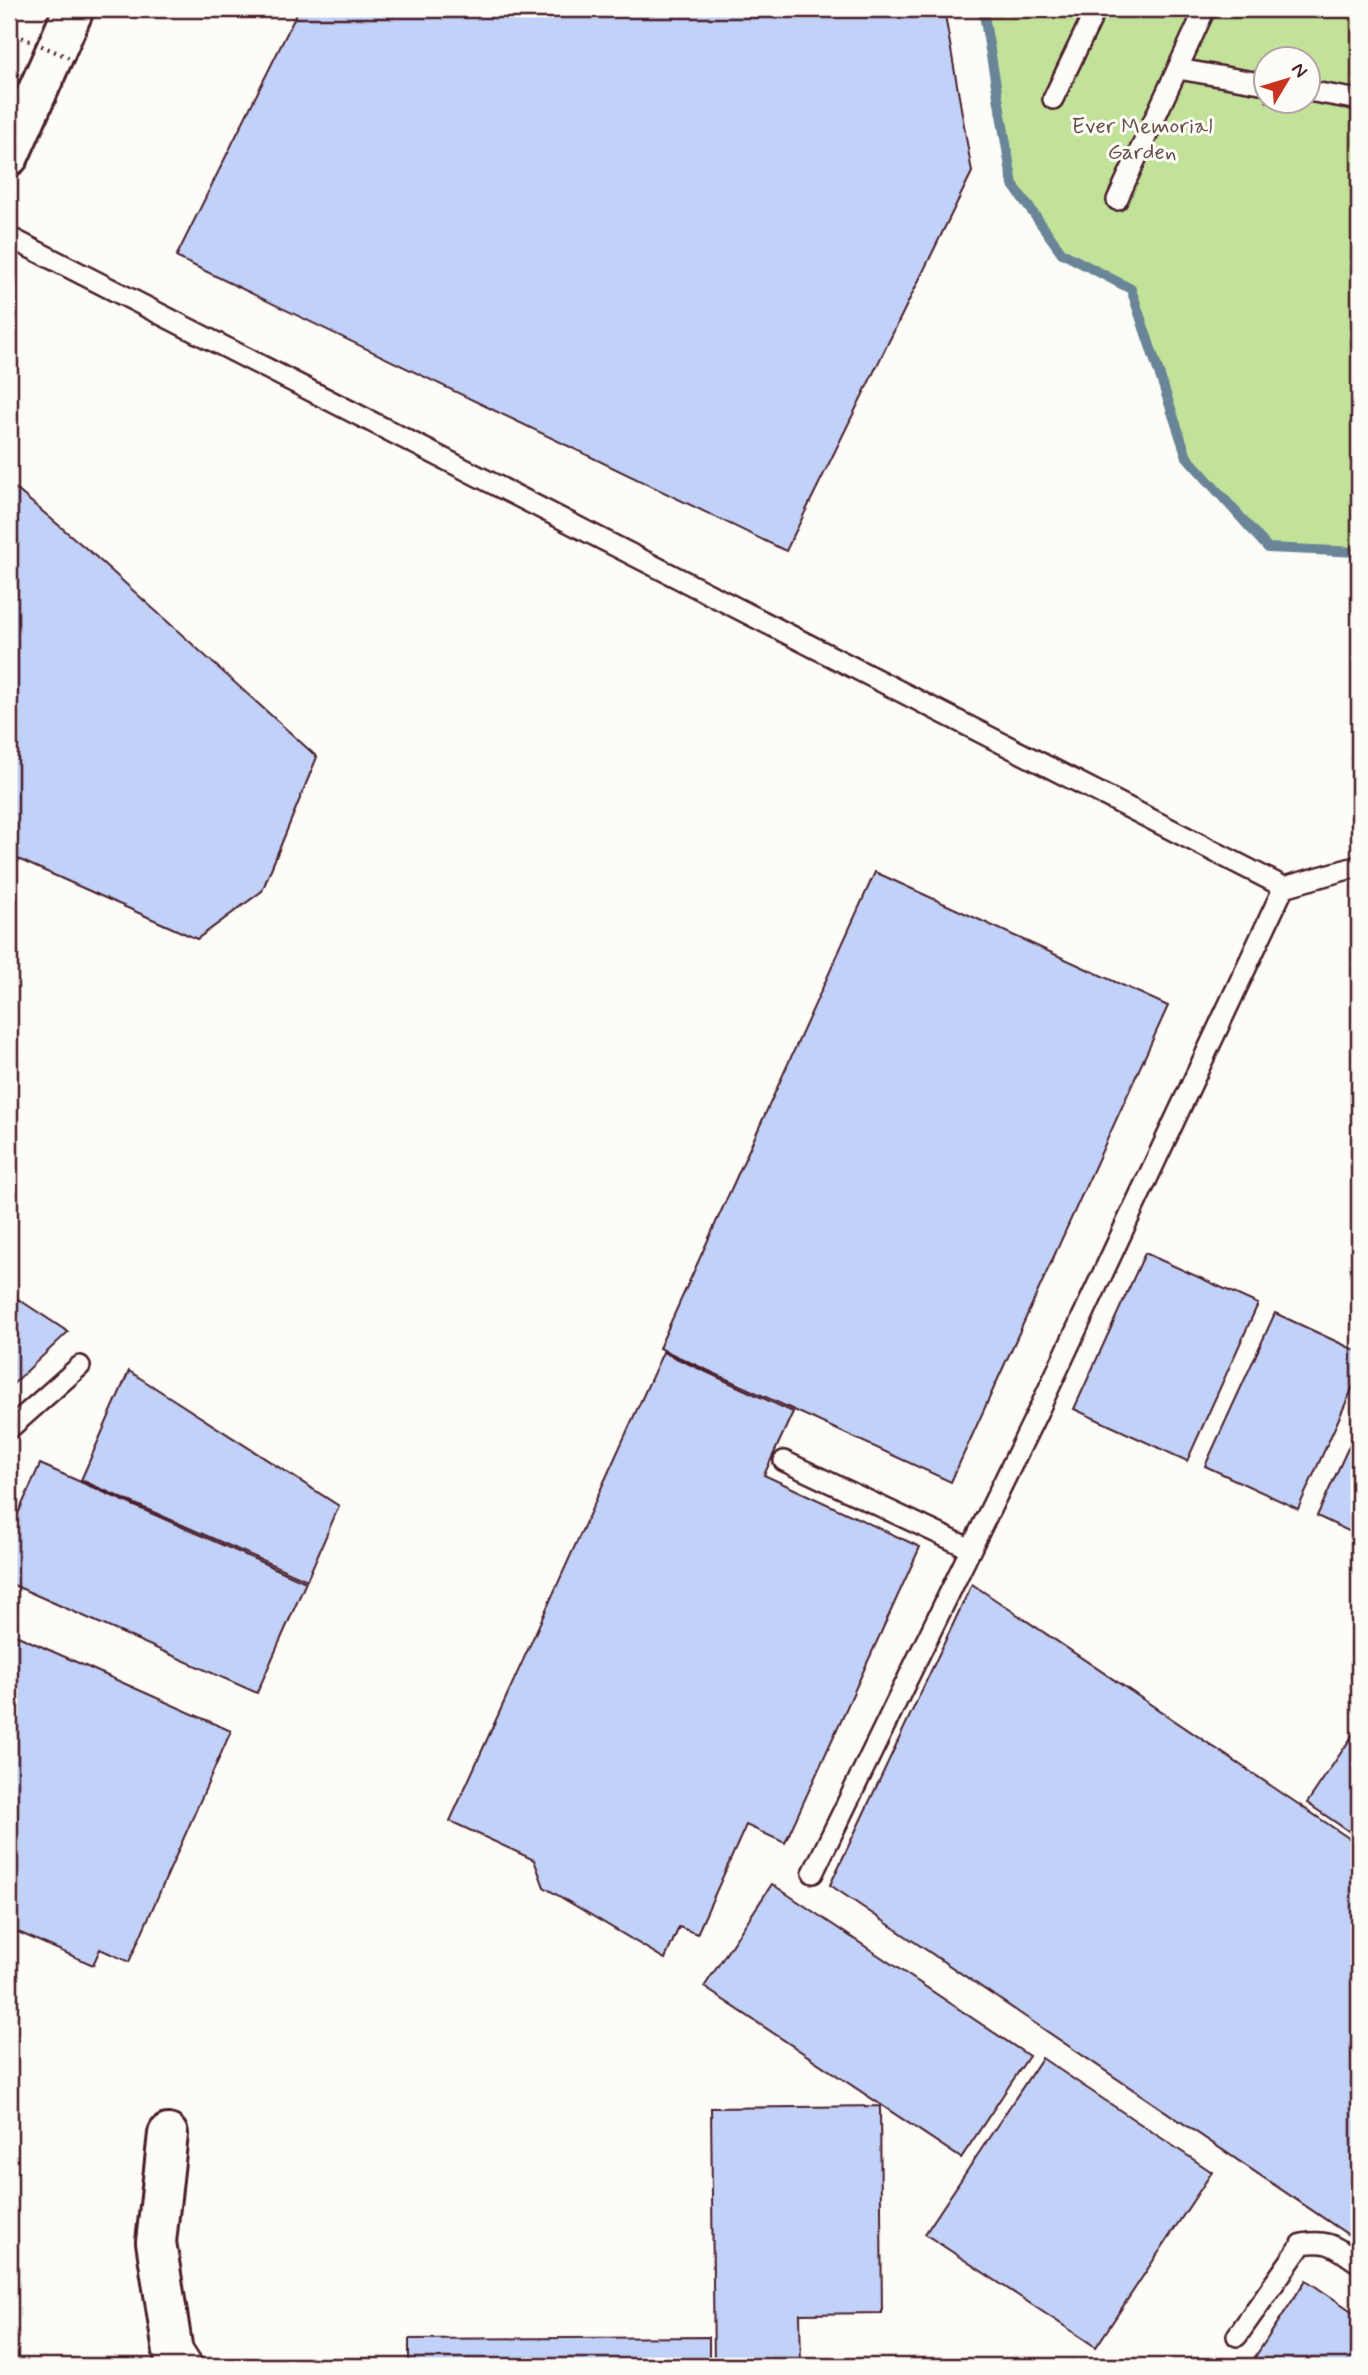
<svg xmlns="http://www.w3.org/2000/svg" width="1368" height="2375" font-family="Mynerve,sans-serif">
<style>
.green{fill:#c2e29a;stroke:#868062;stroke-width:2;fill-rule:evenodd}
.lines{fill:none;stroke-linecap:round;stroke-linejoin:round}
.stream{stroke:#6a8597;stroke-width:10}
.building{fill:#c1d1f7;stroke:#4a1f2b;stroke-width:2}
.lane-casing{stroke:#4a1f2b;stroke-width:24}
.street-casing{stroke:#4a1f2b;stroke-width:44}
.secondary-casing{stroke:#4a1f2b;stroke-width:44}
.lane{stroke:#fdfcf7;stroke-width:19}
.street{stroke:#fdfcf7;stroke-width:38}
.secondary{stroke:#fdfcf7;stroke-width:38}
.path-bridge{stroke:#4a1f2b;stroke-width:4.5;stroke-dasharray:2 5;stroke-linecap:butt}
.labels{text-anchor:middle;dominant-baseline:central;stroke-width:6;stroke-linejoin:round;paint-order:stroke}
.park-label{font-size:23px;fill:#685047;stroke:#fdfcf7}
</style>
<rect width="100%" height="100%" fill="#fdfcf7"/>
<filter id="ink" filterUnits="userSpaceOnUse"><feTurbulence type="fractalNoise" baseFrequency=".0143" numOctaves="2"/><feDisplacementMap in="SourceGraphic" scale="14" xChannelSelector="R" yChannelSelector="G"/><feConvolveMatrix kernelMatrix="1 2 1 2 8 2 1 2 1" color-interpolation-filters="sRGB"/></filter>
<g filter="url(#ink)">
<!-- green -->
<path class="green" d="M983 9H1359V552L1268 548 1187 457 1131 290 1062 253 1013 185ZM1266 60H1308V102H1266Z"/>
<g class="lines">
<!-- stream -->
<path class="stream" d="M983 9 1013 185 1062 253 1131 289 1187 457 1268 548 1359 552"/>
</g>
<!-- building -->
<path class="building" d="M299 9H944L972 172 786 551 176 257Z
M9 483 95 556 317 757 262 891 197 939 9 855Z
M875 872 1168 1006 951 1482 659 1348Z
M1145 1253 1258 1304 1187 1461 1074 1409Z
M9 1293 68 1332 9 1388Z
M1275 1313 1359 1352V1374L1298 1509 1205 1466Z
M663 1352 793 1412 764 1475 920 1547 785 1843 746 1825 697 1934 679 1927 665 1959 544 1887 534 1860 450 1821Z
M129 1371 339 1506 307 1580 81 1480Z
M1359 1424V1536L1317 1516Z
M40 1464 306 1582 257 1693 9 1583V1534Z
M972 1584 1359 1845V2242L830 1885Z
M9 1632 231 1731 129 1962 100 1949 93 1965 9 1928Z
M1359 1726V1838L1307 1803Z
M772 1884 1029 2056 961 2158 704 1987Z
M1042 2058 1212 2172 1096 2347 925 2234Z
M880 2106 882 2313 800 2314 801 2366H714L711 2108Z
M1306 2280 1359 2316V2366H1249Z
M709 2337V2366H409V2339Z"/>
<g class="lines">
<!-- lane casing -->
<g class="lane-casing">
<path id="lane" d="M1178 69 1266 84
M1308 91 1359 100
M1053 99 1096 9
M1117 200 1205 9
M9 237 1284 887 1359 866
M9 1429 80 1366
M784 1461 971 1549
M813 1873 1042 1403 1284 887
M1237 2336 1302 2244C1331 2239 1336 2248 1359 2263"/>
</g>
<!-- street casing -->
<g class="street-casing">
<path id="street" d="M168 2134 156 2242 173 2352 182 2366"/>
</g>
<!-- secondary casing -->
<g class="secondary-casing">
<path id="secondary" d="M9 156 74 9"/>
</g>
<!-- lane -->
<use href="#lane" class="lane"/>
<!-- street -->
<use href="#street" class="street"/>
<!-- secondary -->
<use href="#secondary" class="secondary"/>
<!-- path-bridge -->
<path class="path-bridge" d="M9 32 77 61"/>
</g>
</g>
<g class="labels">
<!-- park labels -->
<g class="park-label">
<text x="1142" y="127">Ever Memorial<tspan x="1142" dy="26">Garden</tspan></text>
</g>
</g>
<!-- margin -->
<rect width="1368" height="2375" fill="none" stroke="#fdfcf7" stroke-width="35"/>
<rect x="18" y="18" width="1333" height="2340" fill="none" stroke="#4a1f2b" stroke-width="2.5" filter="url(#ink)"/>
<!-- north arrow -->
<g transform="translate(1287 80) rotate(52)"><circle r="33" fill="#fdfcf7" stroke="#b5a4a5" stroke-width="2"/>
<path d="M0-5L12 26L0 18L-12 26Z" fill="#c8321e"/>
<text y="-10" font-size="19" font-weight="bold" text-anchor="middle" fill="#4a1f2b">N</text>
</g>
</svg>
